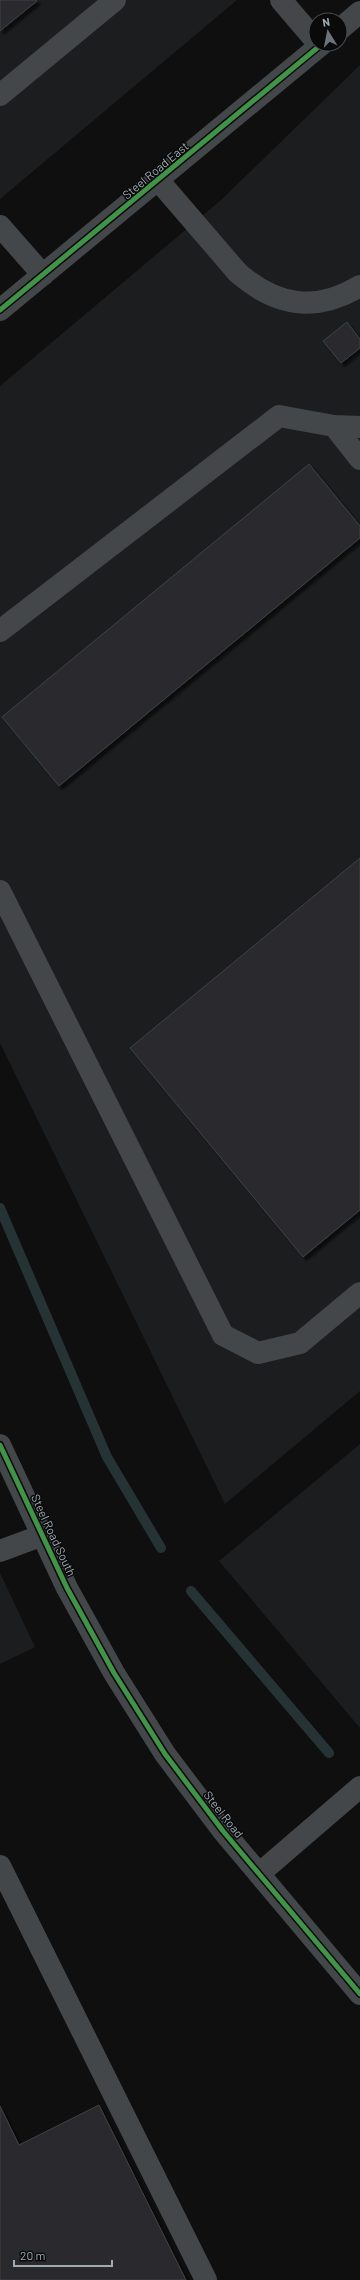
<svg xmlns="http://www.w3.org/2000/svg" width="360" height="2280" font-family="Barlow,sans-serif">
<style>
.built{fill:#1c1d1e}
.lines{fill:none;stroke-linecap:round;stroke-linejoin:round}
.stream{stroke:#263335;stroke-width:10}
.building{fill:#2b2c2e;stroke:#3e4144;filter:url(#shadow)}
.minor{stroke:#444749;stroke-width:22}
.cycleway-casing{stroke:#0a0a0b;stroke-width:8}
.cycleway{stroke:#419447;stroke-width:5}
.labels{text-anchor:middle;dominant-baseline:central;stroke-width:3;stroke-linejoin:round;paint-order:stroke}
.street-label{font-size:12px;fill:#9fabb2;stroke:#0a0a0b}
</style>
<defs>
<filter id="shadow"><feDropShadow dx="3.5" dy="3.5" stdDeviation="1" flood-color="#0009"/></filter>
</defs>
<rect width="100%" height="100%" fill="#0f0f10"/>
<!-- built -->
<path class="built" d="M0 0H237L0 199Z
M360 65V1391L225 1504 0 1043V386L221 200Z
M360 1444V1728L219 1561Z
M0 1573 35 1647 0 1664Z"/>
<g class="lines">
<!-- stream -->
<path class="stream" d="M0 1208 107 1457 161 1548
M191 1591 329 1753"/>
</g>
<!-- building -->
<path class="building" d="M0 0H36L37 1 0 31Z
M347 322 360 339V348L341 363 323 341Z
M309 464 360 526V538L59 786 2 717Z
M360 858V1210L303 1257 130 1048Z
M99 2105 186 2280H0V2106L19 2145Z"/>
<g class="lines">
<!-- minor -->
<path class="minor" d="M281 0 316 41
M340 29 360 12
M0 95 115 0
M158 180 238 273C276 306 316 313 360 286
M0 226 43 275
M0 310 322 44
M334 426 360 459
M0 631 279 416 334 426 360 427
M0 891 223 1335 258 1353 300 1343 360 1293
M0 1445 67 1588 114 1673 165 1754 223 1831 360 1994
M0 1551 43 1535
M0 1866 206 2280
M259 1874 360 1787"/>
<!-- cycleway casing -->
<g class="cycleway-casing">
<path id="cycleway" d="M0 310 322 44
M0 1445 67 1588 114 1673 165 1754 223 1831 360 1994"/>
</g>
<!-- cycleway -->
<use href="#cycleway" class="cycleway"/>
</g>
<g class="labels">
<!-- street labels -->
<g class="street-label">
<text transform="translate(155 170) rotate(-40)">Steel Road East</text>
<text transform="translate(54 1535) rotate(65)">Steel Road South</text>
<text transform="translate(224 1814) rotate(52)">Steel Road</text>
</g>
</g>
<!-- north arrow -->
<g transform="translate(328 32) rotate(350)"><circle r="19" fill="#0a0a0b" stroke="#464a4e"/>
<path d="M0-3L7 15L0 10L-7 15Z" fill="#6d7479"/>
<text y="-6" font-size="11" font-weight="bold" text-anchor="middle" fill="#9fabb2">N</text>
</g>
<!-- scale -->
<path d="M14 2260v6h98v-6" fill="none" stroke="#9fabb2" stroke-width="2"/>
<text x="20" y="2260" font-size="12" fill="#9fabb2" stroke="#0a0a0b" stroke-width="3" paint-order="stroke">20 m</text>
</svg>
